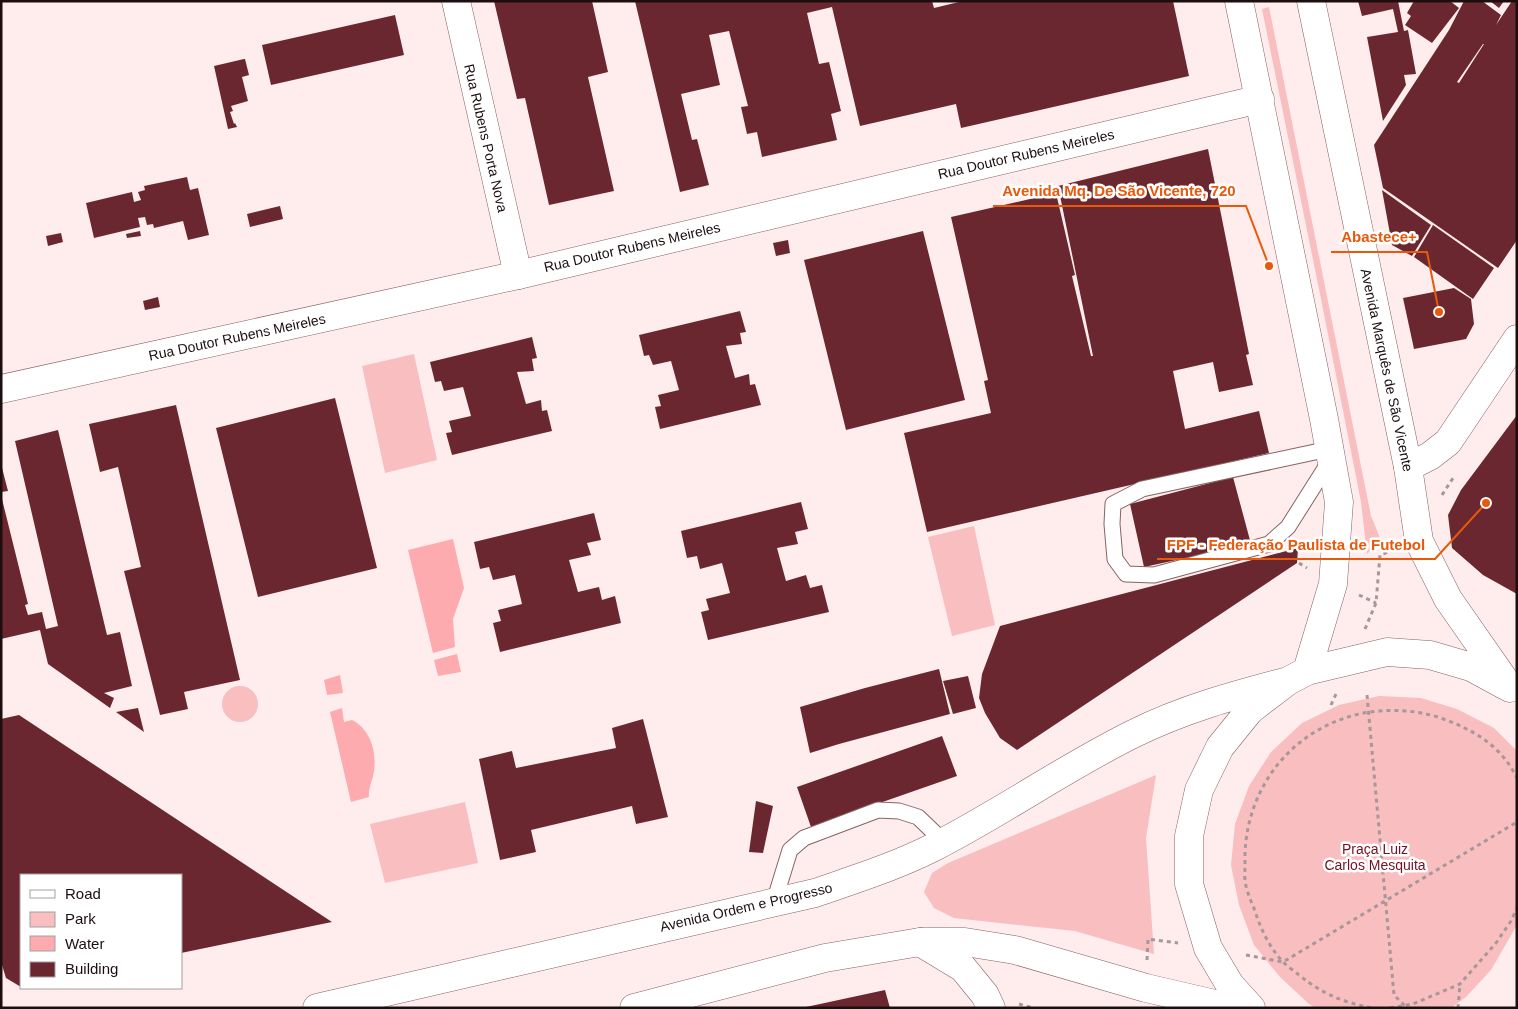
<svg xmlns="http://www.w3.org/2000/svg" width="1518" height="1009" font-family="Arial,sans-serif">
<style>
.green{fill:#f8bec0}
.water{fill:#feabaf}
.building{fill:#6b272f;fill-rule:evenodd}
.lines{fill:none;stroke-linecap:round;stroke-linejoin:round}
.service-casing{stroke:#876264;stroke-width:17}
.minor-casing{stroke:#876264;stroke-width:29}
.tertiary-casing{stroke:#876264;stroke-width:29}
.primary-casing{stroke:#876264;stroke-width:29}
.path{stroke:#a89798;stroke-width:3;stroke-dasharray:4 4;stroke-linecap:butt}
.service{stroke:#fff;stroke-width:15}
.minor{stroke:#fff;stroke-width:28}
.tertiary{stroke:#fff;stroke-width:28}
.primary{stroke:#fff;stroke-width:28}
.labels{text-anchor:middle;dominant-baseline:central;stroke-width:5;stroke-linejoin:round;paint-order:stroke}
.street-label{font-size:14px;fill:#1c0e0f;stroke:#fff}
.park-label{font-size:14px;fill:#701124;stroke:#fff}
.leader{fill:none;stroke:#e8590c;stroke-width:2}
.callout-dot{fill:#e8590c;stroke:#fff;stroke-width:2}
.callout-label{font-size:15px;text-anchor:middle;font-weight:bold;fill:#e8590c;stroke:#fff;stroke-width:5;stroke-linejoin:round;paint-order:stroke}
</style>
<rect width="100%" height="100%" fill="#ffeded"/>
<!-- green -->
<path class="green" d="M1269 7 1371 516 1381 540 1367 554 1361 502 1321 299 1262 9Z
M414 354 437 460 385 473 362 366Z
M974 526 995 625 952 636 928 537Z
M222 704a18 18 0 1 1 36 0a18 18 0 1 1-36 0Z
M1379 696 1421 698 1457 709 1494 728 1517 751V925L1491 970 1466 997 1451 1008H1315L1309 1004 1280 977 1254 945 1239 905 1231 865 1235 824 1249 786 1271 752 1302 723 1339 705Z
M1156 775 1146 838 1154 954 1075 931 954 918 934 908 924 892 932 873 948 863Z
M465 802 478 863 385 883 370 824Z"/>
<!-- water -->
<path class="water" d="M453 539 464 588 453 619 455 647 433 653 408 550Z
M457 654 461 672 438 676 434 660Z
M340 675 343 693 327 695 324 680Z
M342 708 344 722 352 720C370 729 377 751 374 771 373 780 368 788 369 797L351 802 330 712Z"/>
<!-- building -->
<path class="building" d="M494 1H592L608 72 588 77 614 191 549 205 525 98 517 99Z
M635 1H932L934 8 963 1H1173L1189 76 961 128 956 104 860 126 832 7 807 13 819 64 829 62 841 111 831 114 837 140 762 157 757 132 747 134 741 107 748 106 729 31 709 35 720 85 681 94 692 140 697 139 709 185 680 192Z
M1358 1H1398L1404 31 1408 30 1416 74 1404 75 1406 85 1383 121 1367 37 1398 32 1393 9 1362 16Z
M1414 1H1450L1459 8 1432 43 1405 25 1411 16 1407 13Z
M1464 1H1482L1501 15 1496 25 1512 1H1517V240L1498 268 1383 188 1374 145 1449 30ZM1483 44H1484L1459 83 1457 82Z
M1490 1H1504L1499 8Z
M395 15 404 55 271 85 262 45Z
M244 59H245L249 75 242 77 248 101 231 106 233 111 230 112 234 124 235 123 237 127 228 129 214 66Z
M1208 149 1249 354 1246 355 1253 385 1219 392 1213 362 1173 371 1185 429 1259 411 1269 453 927 532 904 433 991 413 984 381 988 380 951 217 1056 193 1075 275 1072 276 1091 356H1093L1058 186Z
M187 177 190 190 198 188 209 235 188 240 183 221 154 228 153 224 147 225 145 217 138 218 140 227 94 238 86 203 132 192 134 202 141 200 138 192 145 190 144 186Z
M1382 190 1431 225 1412 256 1392 245Z
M280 206 283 219 250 227 247 214Z
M1433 225 1494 268 1473 299 1414 257Z
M140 231 141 236 127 238 126 234Z
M923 231 965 400 846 430 804 260Z
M61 233 63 242 48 246 46 236Z
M788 240 790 253 776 256 773 243Z
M1454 288 1471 299 1474 324 1466 339 1414 349 1403 298Z
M158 297 160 307 145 310 143 301Z
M740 311 746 332 740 333 742 344 726 346 735 378 749 374 750 385 755 384 761 405 660 429 655 407 661 406 658 395 679 390 671 361 653 365 649 355 644 356 639 335Z
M532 337 537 358 532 359 534 371 517 372 526 404 541 400 542 411 547 410 552 431 452 455 446 433 452 432 449 421 471 416 463 387 444 391 441 381 435 382 430 362Z
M335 398 377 568 258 597 216 428Z
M176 405 240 680 184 692 188 709 160 715 124 571 141 567 118 467 100 472 89 424Z
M1517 415V594L1483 575 1452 548 1448 515 1461 490Z
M58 430 107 635 120 632 132 686 104 693 114 698 110 708 48 664 40 630 1 639V495L28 604 25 605 28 615 42 612 46 629 58 626 15 441Z
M1 464 8 491 1 492Z
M1233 477 1251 544 1144 567 1130 504Z
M801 502 808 529 795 532 798 544 777 548 786 581 806 575 810 588 822 585 829 612 708 640 701 612 709 610 706 599 730 593 722 563 700 569 697 556 687 558 681 531Z
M594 513 601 540 587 543 591 555 569 560 578 592 599 587 602 600 615 596 621 623 500 652 493 623 501 621 498 610 522 604 515 575 493 580 489 567 480 569 474 542Z
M1298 548 1297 563 1017 750 1000 738 985 713 979 698 982 674 1000 626Z
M939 669 950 714 839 744 810 753 800 707 865 688Z
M968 676 976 708 953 714 943 681Z
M138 708 144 732 116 712Z
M19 715 332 922 181 953V875H21V987L6 978 1 962V719Z
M643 719 668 817 636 824 632 806 531 830 536 852 500 860 479 759 512 751 516 768 616 748 612 728Z
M942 736 957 776 811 827 797 787Z
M756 801 773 806 763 853 749 852Z
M885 990 890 1008H806V1007Z"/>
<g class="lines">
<!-- service casing -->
<g class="service-casing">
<path id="service" d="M1329 449 1142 489 1113 504 1112 524 1115 559 1126 574 1154 575 1269 544 1288 527 1331 459
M774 902 790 850 804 838 878 810 899 811 918 817 944 842"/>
</g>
<!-- minor casing -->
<g class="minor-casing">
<path id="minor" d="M456 1 518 275"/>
</g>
<!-- tertiary casing -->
<g class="tertiary-casing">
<path id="tertiary" d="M1 389 518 275 1260 99
M1408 467 1430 456 1448 442 1517 339
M920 942 963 968 985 995 991 1008"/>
</g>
<!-- primary casing -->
<g class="primary-casing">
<path id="primary" d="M1239 1 1324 419 1339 502 1333 584 1307 671
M1311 1 1408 467 1419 541 1448 599 1510 688
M317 1008 815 893C855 879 894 867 932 848 1001 813 1064 768 1133 734 1183 709 1235 695 1288 681
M634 1008 825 958 920 942H965L1015 950 1146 988 1232 1008
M1251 1008 1230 985 1208 948 1189 884V836L1199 790 1220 747 1250 710 1288 681 1307 671 1387 652 1430 655 1471 667 1506 686"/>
</g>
<!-- path -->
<path class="path" d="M1442 495 1455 475
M1299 563 1307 568
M1359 595 1376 603
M1365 629 1376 603 1380 555 1394 550
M1367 695 1394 995 1407 1008
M1331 705 1336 694
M1246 955 1283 962 1517 822
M1147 960 1148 939 1178 943
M1019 1004 1033 1008
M1371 1008C1341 1001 1324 995 1299 975 1294 971 1287 966 1282 961 1269 946 1261 930 1255 911 1252 903 1248 895 1246 886 1244 879 1245 871 1245 864 1243 798 1282 739 1345 718 1374 708 1408 708 1438 717 1472 729 1500 744 1517 778
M1390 1008 1413 1004 1460 984 1496 943 1511 921 1517 908
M1458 1008 1460 984"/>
<!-- service -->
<use href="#service" class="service"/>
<!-- minor -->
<use href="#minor" class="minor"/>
<!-- tertiary -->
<use href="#tertiary" class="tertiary"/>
<!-- primary -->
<use href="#primary" class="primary"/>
</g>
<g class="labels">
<!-- street labels -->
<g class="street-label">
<text transform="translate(486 138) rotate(77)">Rua Rubens Porta Nova</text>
<text transform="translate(1026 154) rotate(-13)">Rua Doutor Rubens Meireles</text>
<text transform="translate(632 247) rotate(-13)">Rua Doutor Rubens Meireles</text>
<text transform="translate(237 337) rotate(-12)">Rua Doutor Rubens Meireles</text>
<text transform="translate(1387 370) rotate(78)">Avenida Marquês de São Vicente</text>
<text transform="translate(746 907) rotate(-13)">Avenida Ordem e Progresso</text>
</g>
<!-- park labels -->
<g class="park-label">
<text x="1375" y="849">Praça Luiz<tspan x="1375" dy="16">Carlos Mesquita</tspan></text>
</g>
</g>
<!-- callouts -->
<path class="leader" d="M1269 266L1246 206H993M1439 312L1427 252H1331M1486 503L1435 559H1157"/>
<g class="callout-dot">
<circle cx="1269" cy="266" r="5"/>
<circle cx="1439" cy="312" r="5"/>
<circle cx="1486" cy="503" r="5"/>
</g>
<g class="callout-label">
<text x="1119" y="196">Avenida Mq. De São Vicente, 720</text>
<text x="1379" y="242">Abastece+</text>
<text x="1296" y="550">FPF - Federação Paulista de Futebol</text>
</g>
<!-- border -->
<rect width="1518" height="1009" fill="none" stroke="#1c0e0f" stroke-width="5"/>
<!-- legend -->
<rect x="20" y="874" width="162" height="115" fill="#ffffff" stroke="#a49f9f"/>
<rect x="30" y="890" width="25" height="8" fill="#ffffff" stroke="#a49f9f"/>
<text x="65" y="899" font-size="15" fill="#1c0e0f">Road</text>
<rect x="30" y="912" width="25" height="15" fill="#f8bec0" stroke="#a49f9f"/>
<text x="65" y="924" font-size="15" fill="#1c0e0f">Park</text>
<rect x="30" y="936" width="25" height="15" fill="#feabaf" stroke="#a49f9f"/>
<text x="65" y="949" font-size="15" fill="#1c0e0f">Water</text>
<rect x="30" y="962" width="25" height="15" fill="#6b272f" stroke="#a49f9f"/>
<text x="65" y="974" font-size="15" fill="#1c0e0f">Building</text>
</svg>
